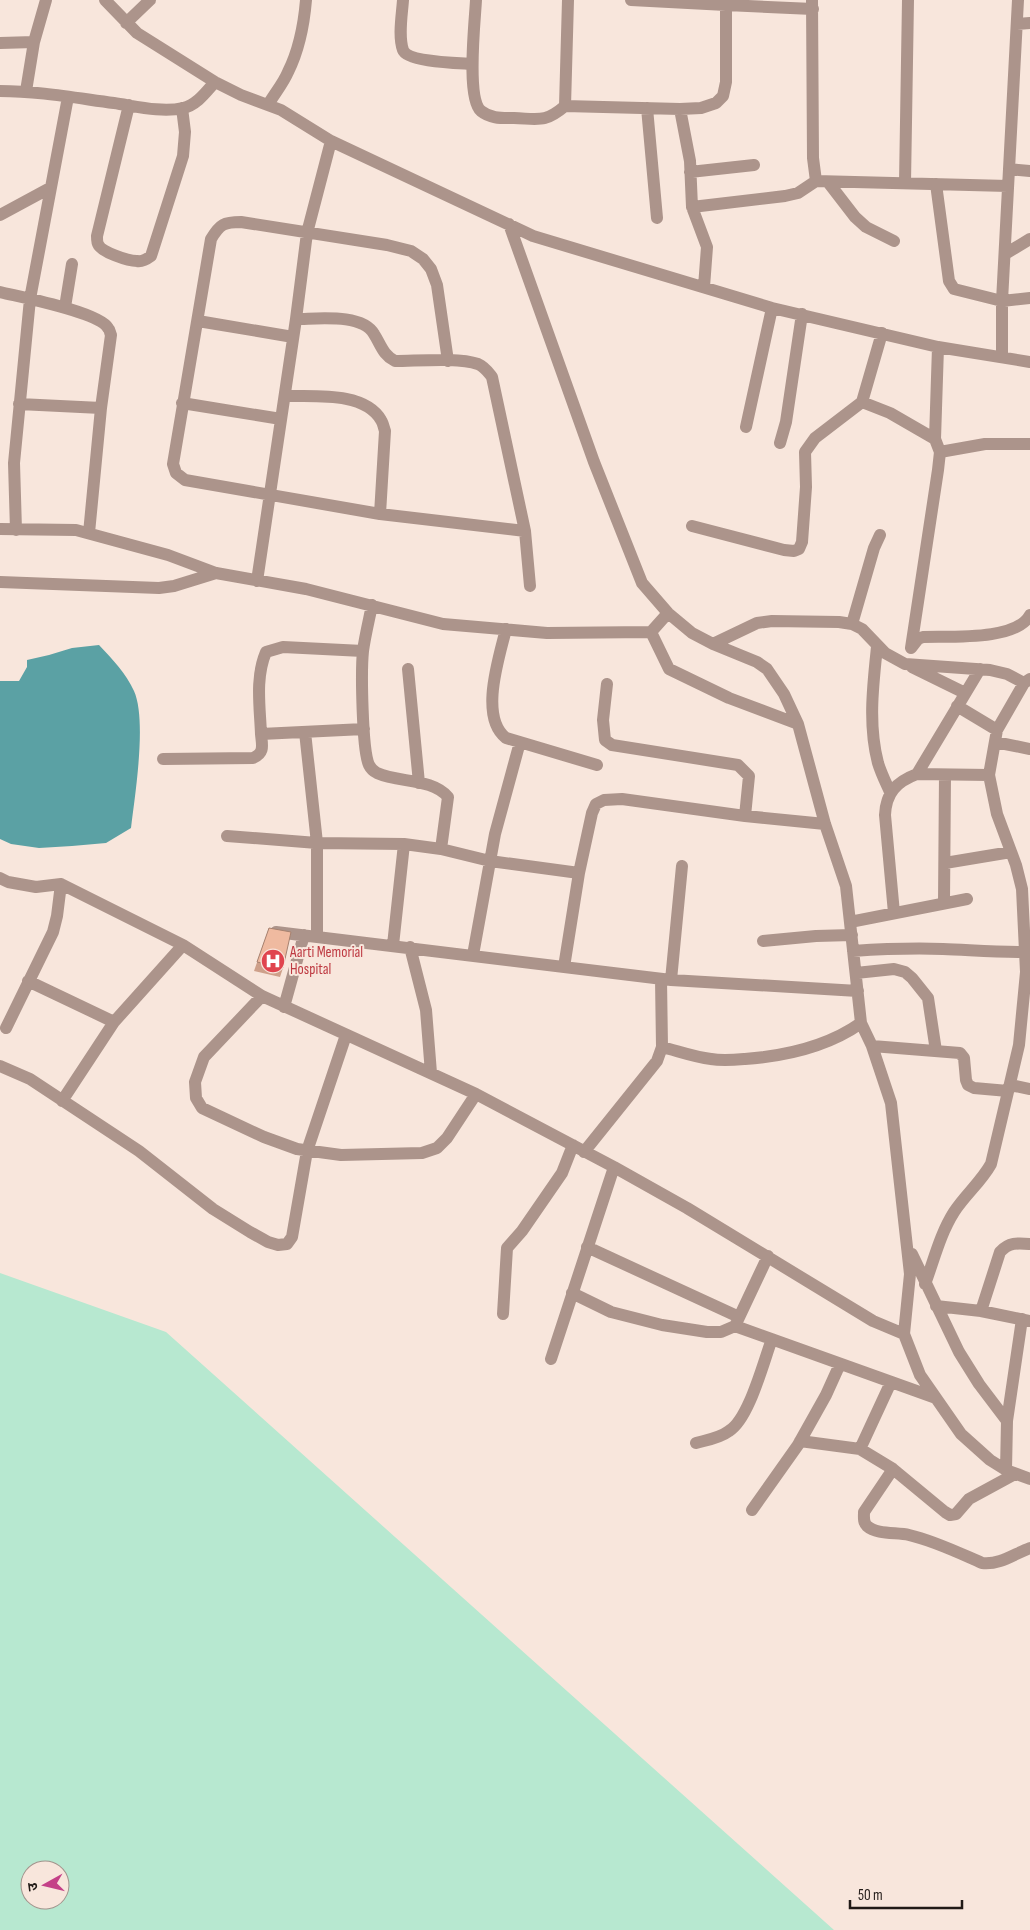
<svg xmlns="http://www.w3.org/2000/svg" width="1030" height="1930" font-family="'Sofia Sans Condensed','Noto Sans Devanagari',sans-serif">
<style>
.green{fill:#b7e8d0;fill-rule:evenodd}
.water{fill:#5ba1a4}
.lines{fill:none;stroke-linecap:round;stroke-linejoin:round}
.minor{stroke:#ac948b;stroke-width:12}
.wall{fill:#cea08a}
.building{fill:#efbaa0;stroke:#a78270}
.labels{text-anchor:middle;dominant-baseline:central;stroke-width:4;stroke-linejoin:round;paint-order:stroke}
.health-label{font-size:15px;fill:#be3a42;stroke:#f8e6dc;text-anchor:start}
</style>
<rect width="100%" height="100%" fill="#f8e6dc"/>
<!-- green -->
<path class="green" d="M0 1273 166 1332 834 1930H0ZM30 1870H60V1900H30Z"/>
<!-- water -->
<path class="water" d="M99 645C112 659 126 673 134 691 147 720 135 795 131 828L106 843 72 846 39 848 11 844 0 839V681H19L27 667V660L49 655 72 648Z"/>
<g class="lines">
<!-- minor -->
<path class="minor" d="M105 0 137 33 215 82 241 95 281 110 331 141 533 236 772 308 938 347 1030 362
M403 0C402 15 398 36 403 50 407 62 459 63 472 64
M476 0C475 21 466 98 481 111 491 119 502 118 514 118 539 119 545 123 565 106
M568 0 565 106 680 109 701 108 716 103 723 96 726 82V5L631 0
M812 0 813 158 816 181 1008 186
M726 5 813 9
M126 23 150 0
M1017 24 1030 23
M0 43 34 42
M0 91C38 91 76 98 114 103 135 106 162 113 183 108 197 105 206 92 215 82
M26 91 34 42 46 0
M129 105 97 236C97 238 97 243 98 244 101 252 128 261 137 261 142 262 147 259 151 256L183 156 185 132 182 108
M268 105C274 94 283 84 288 72 299 50 304 24 306 0
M647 108 657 218
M680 109 690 161 692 207 707 247 704 287
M1009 169 1030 171
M690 172 754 165
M828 182 855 217 866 227 894 241
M905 183 908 0
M936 184 949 281 954 289 1002 301 1030 298
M692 207 785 196 798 193 816 181
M0 215 50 188
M509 224 594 462 642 583 668 613 692 633 713 644 757 662 767 669 784 694 798 724 825 824 846 886 861 1023 872 1046 891 1103 910 1274 904 1334
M1005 254 1030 239
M0 292C20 297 99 312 108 328 110 330 110 333 111 335L101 408 89 533
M65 307 72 264
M296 319C317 319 362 313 374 334 381 345 383 355 395 361 417 361 458 357 478 364 485 367 488 372 492 377L525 531 530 586
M198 321 293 337
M882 333 862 402 890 413 935 439
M1002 357V301L1018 0
M448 361 437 285 431 269 423 259 411 251 387 245 241 222C224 222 220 224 211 239L173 464 176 473 185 480 380 514 525 531
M285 396C313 397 364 391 381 420 383 423 384 428 385 431L380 514
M182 403 281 419
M19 404 101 408
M746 427 772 308
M780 443 786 422 802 314
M940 452 985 444H1030
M692 526 784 550 794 551 799 549 802 542 806 487 805 452 815 438 862 402
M0 529 76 530 168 555 216 573 306 589 443 624 547 633 651 632 668 613
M16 530 14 463 30 299 68 97
M257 581 296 319 307 233 331 141
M0 582 159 588 174 586 216 573
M372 605C369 620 365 636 363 651 361 670 362 750 369 765 371 769 373 771 377 773 399 783 432 778 448 797L441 849
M852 624 874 548 880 535
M506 629C499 658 479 717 506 738L597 765
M651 632 669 669 729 698 798 724
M713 644 757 623 772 621 839 622 852 624 862 629 885 653 905 664 990 670 1007 674 1024 683
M877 647C873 685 868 725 878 763 881 773 886 783 890 792
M911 648 938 470 940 452 935 439 938 347
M911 648 918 639 923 637C949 636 1016 641 1030 615
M912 667 965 693
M408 669 419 783
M607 684 603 720 605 740 612 745 738 765 749 776 745 816
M957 706 997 730
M305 732 317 843V937
M261 734C260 707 255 678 266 652L283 647 363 651
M995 742 1030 749
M163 759 253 758C265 753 262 745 261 734L364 729
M917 774 980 669
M227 836 317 843 404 844 441 849 490 861 579 873
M945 863 1011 852
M0 878 8 882 36 887 61 884 183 945 262 996 476 1094 614 1167 687 1208 873 1321 904 1334 920 1375 961 1434 990 1460 1006 1470 1030 1479
M944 902 945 775
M894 913 885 815C886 793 896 782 917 774L989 775
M850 922 967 899
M276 932 671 980 858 991
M763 941 816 936 852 935
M393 945 404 844
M410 947 426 1010 431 1073
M853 951C883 949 913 948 943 949 970 950 997 952 1025 952
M473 955 495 834 520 742
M564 967 579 873 592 813 596 804 604 800 622 799 745 816 825 824
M856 973 894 969 905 972 912 978 928 998 936 1051
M671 980 682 866
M28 981 114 1022
M262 996 204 1057 195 1082 196 1098 202 1108 264 1137 297 1149 341 1155 422 1153 437 1148 447 1138 476 1094
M284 1007 304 935
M6 1028 53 932 57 916 61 884
M872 1046 960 1053 964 1058 966 1080 968 1085 974 1088 1008 1091
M662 1047C678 1051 694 1057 711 1059 722 1061 733 1060 745 1059 786 1056 827 1047 861 1023
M0 1066 30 1079 139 1151 213 1209 250 1232 268 1242 278 1245 287 1244 292 1237 307 1151 346 1035
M1010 1085 1030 1089
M62 1101 114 1022 183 945
M584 1152 657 1061 662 1047 661 979
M587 1247 739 1317
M912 1254 959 1352 979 1384 1007 1421
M768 1256 735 1326 936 1398
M925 1284C934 1260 940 1234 954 1212 965 1195 981 1182 991 1164L1019 1045 1026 972 1022 889 1016 865 997 814 989 775 997 730 1024 683 1030 679
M572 1293 611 1312 662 1325 707 1332H721L735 1326
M936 1306 981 1311 1030 1321
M981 1311 1000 1252C1009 1242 1018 1243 1030 1244
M503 1314 507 1248 522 1231 562 1173 573 1145
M551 1359 614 1167
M800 1441 860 1449 893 1469 945 1512 950 1515 956 1514 969 1499 1015 1474
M696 1443C707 1440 720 1438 729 1431 749 1419 763 1363 772 1339
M860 1449 891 1382
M893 1469 864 1512C864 1517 863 1522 867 1526 877 1535 897 1532 909 1535 935 1541 959 1553 982 1563 1000 1565 1014 1554 1030 1548
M1006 1470 1007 1421 1022 1319
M752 1510 798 1445 826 1395 840 1364"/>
</g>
<!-- wall -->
<path class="wall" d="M269 928 283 968 280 977 254 971Z"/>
<!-- building -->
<path class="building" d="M269 928 291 932 283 968 257 962Z"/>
<!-- icons -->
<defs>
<g id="hospital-disc" transform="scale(1.25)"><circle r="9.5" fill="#e0444e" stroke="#f8e6dc"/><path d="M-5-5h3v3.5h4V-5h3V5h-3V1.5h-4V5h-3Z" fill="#fff"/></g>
</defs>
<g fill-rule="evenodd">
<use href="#hospital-disc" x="273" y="961"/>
</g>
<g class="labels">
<!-- health labels -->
<g class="health-label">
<text x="290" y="952">Aarti Memorial<tspan x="290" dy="17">Hospital</tspan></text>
</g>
</g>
<!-- north arrow -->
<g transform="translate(45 1885) rotate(262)"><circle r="24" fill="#f8e6dc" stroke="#a2948d"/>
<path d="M0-4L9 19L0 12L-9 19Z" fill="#c44188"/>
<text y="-8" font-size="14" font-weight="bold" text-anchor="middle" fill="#211a17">उ</text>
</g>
<!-- scale -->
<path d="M850 1900v8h112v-8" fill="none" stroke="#211a17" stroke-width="2.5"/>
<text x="858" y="1900" font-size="15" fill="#211a17" stroke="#f8e6dc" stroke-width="4" paint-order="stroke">50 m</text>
</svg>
